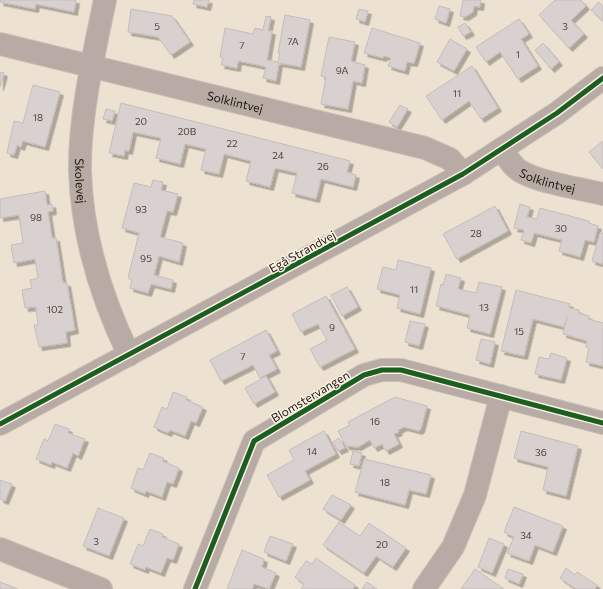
<svg xmlns="http://www.w3.org/2000/svg" width="603" height="589" font-family="Commissioner,sans-serif">
<style>
.building{fill:#d9d1d0;stroke:#c4bdbc;filter:url(#shadow)}
.lines{fill:none;stroke-linecap:round;stroke-linejoin:round}
.minor-casing{stroke:#c9c0b4;stroke-width:24}
.tertiary-casing{stroke:#c9c0b4;stroke-width:24}
.minor{stroke:#b8aba6;stroke-width:22}
.tertiary{stroke:#b8aba6;stroke-width:22}
.cycleway-casing{stroke:#fcf2e6;stroke-width:8}
.cycleway{stroke:#1b5e20;stroke-width:5}
.labels{text-anchor:middle;dominant-baseline:central;stroke-width:3;stroke-linejoin:round;paint-order:stroke}
.number-label{font-size:10px;fill:#4c443c}
.street-label{font-size:12px;fill:#1d150a;stroke:#fcf2e6}
</style>
<defs>
<filter id="shadow"><feDropShadow dx="3.5" dy="3.5" stdDeviation="0" flood-color="#0004"/></filter>
</defs>
<rect width="100%" height="100%" fill="#ede1d1"/>
<!-- building -->
<path class="building" d="M0 0H76L74 12 36 4 35 9 0 2Z
M194 0H209L207 7 193 4Z
M463 0H481L480 7 474 6 473 12 465 17 460 16Z
M555 0H581L586 6 571 20 584 34 569 48 539 15Z
M599 2 603 6V21L591 10Z
M439 6 450 9 446 23 435 19Z
M131 9 172 16 190 42 171 55 158 37 128 32Z
M359 9 368 11 365 22 356 19Z
M285 15 310 20 301 67 279 63 276 81 263 78 266 67 258 65 238 61 237 68 221 65 223 58 220 57 225 28 253 34 255 28 263 30 266 16 271 17 268 31H272L267 60 278 62 280 53H278Z
M519 19 529 34 521 39 538 66 518 79 500 52 486 62 476 47Z
M465 23 471 32 463 36 458 27Z
M372 28 420 43 414 63 407 62 405 71 388 66 391 58 384 56 383 58 364 53Z
M329 37 355 42 351 61 365 65 362 83 353 81 348 109 321 104 326 77 321 76Z
M450 39 467 49 454 71 437 62Z
M543 43 559 62 551 69 535 50Z
M472 66 498 108 481 119 469 101 442 120 426 96Z
M0 72 4 73 0 87Z
M33 85 60 92 45 147 23 141 21 147 17 145 14 155 7 153 14 121 23 123Z
M121 103 350 161 347 172 356 175 353 187 321 179 316 199 292 193 297 173 275 168 270 187 246 181 251 161 224 154 219 174 201 170 206 149 185 144 180 164 156 158 161 138 133 132 129 151 125 150 124 156 109 153Z
M400 105 408 109 397 127 389 122Z
M106 109 115 111 112 121 103 119Z
M603 141V169L589 152Z
M153 180 163 182 161 190 178 194 173 212 167 211 160 237 183 243 179 262 159 256 154 275 173 280 171 289 151 284 148 293 130 288 132 280 128 278 139 233 122 228 134 183 151 187Z
M45 191 47 205 52 204 53 211 48 212 52 238H56L63 283H67L75 330 66 332 67 343 39 347 34 325H38L36 307 25 308 22 290 32 288 30 280 38 278 35 259 14 263 11 245 23 243 19 215 0 218V199Z
M520 204 530 207 527 217 537 219 540 208 589 221V223L598 226 594 242 585 240 580 257 559 251 562 240 534 233 531 243 521 240 524 230 514 228Z
M495 206 508 231 457 259 443 234Z
M600 233H603V264L592 261Z
M398 260 431 268 420 314 397 308 400 295 377 289 383 267 396 270Z
M446 274 461 278 458 289 476 293 479 282 502 287 490 334 467 328 470 315 436 306 441 284 443 285Z
M347 287 358 307 342 316 331 295Z
M516 290 570 304 569 308 579 310V313L589 316 588 319 603 323V366L586 362 589 348 586 347 587 341 563 334 567 317 564 327 533 319 524 356 501 351Z
M326 296 355 349 320 367 310 349 327 340 318 324 301 332 292 314Z
M410 321 425 324 419 346 405 342Z
M266 330 277 351 269 355 277 369 260 378 253 365 221 381 210 360Z
M481 339 495 342 490 364 476 360Z
M551 353 567 358 561 380 535 374 539 357 549 359Z
M266 376 275 392 254 404 245 388Z
M173 392 187 397 186 400 203 407 196 423 191 421 185 436 170 430 168 433 154 427 162 407 167 409Z
M395 397 427 406 421 429 419 431 404 427 398 430 399 432 394 434 399 444 386 451 382 444 374 448 370 440 358 447 346 446 338 431 350 425 348 422Z
M55 424 69 429 68 433 85 439 78 456 73 453 67 468 52 462 51 465 36 459 44 439 48 441Z
M324 431 336 454 305 471 310 480 279 497 267 475 294 460 289 450Z
M521 431 578 446 566 496 543 490 548 467 514 458Z
M339 438 345 448 338 451 333 442Z
M353 451 362 453 359 466 350 464Z
M150 453 164 458 162 461 179 468 173 484 167 482 162 497 146 491 145 494 131 488 138 468 143 470Z
M364 459 431 475 426 494 409 490 405 505 355 492Z
M0 480 12 484 5 501 0 499Z
M332 495 351 505 341 520 323 509Z
M514 507 563 526 553 552 535 545 529 561 507 553 514 537 504 532Z
M98 508 124 518 109 556 83 546Z
M339 522 360 536 369 523 406 548 393 567 376 556 364 573 323 545Z
M150 529 163 534 162 537 179 544 173 560 167 558 161 573 146 567 145 570 130 564 138 544 143 546Z
M270 536 293 544 286 561 264 552Z
M489 538 504 544 492 573 478 567Z
M242 550 264 559 262 567 276 573 269 589 254 584 252 589H227Z
M316 558 355 585 353 589H301L304 584 295 577 306 561 312 564Z
M566 568 575 575 577 572 597 585 595 589H576L560 578Z
M475 569 504 589H461Z
M508 569 523 574 519 584 505 578Z
M0 582 18 589H0Z
M367 582 377 589H362Z"/>
<g class="lines">
<!-- minor casing -->
<g class="minor-casing">
<g id="minor">
<path id="s1" d="M105 0C94 53 79 118 80 171 82 236 101 297 129 355"/>
<path id="s2" d="M0 44 425 148 450 159 463 174"/>
<path id="s3" d="M502 149C507 157 512 166 520 171 540 183 579 188 603 194"/>
<path d="M0 549 101 589"/>
<path d="M195 589 254 441 364 375 382 370H401L603 423"/>
<path d="M424 589 453 547 475 495 501 396"/>
</g>
</g>
<!-- tertiary casing -->
<g class="tertiary-casing">
<path id="tertiary" d="M0 424 463 174 557 113 603 78"/>
</g>
<!-- minor -->
<use href="#minor" class="minor"/>
<!-- tertiary -->
<use href="#tertiary" class="tertiary"/>
<!-- cycleway casing -->
<g class="cycleway-casing">
<path id="cycleway" d="M0 424 463 174 557 113 603 78
M195 589 254 441 364 375 382 370H401L603 423"/>
</g>
<!-- cycleway -->
<use href="#cycleway" class="cycleway"/>
</g>
<g class="labels">
<!-- number labels -->
<g class="number-label">
<text x="157" y="26">5</text>
<text x="565" y="26">3</text>
<text x="293" y="41">7A</text>
<text x="242" y="45">7</text>
<text x="518" y="54">1</text>
<text x="342" y="70">9A</text>
<text x="457" y="93">11</text>
<text x="38" y="117">18</text>
<text x="141" y="121">20</text>
<text x="187" y="131">20B</text>
<text x="232" y="143">22</text>
<text x="278" y="155">24</text>
<text x="323" y="166">26</text>
<text x="141" y="209">93</text>
<text x="36" y="217">98</text>
<text x="561" y="228">30</text>
<text x="476" y="233">28</text>
<text x="146" y="258">95</text>
<text x="414" y="289">11</text>
<text x="484" y="307">13</text>
<text x="55" y="309">102</text>
<text x="332" y="327">9</text>
<text x="519" y="331">15</text>
<text x="243" y="356">7</text>
<text x="375" y="421">16</text>
<text x="312" y="451">14</text>
<text x="541" y="452">36</text>
<text x="385" y="482">18</text>
<text x="526" y="535">34</text>
<text x="96" y="541">3</text>
<text x="382" y="544">20</text>
</g>
<!-- street labels -->
<g class="street-label">
<text stroke="none"><textPath href="#s2" startOffset="242">Solklintvej</textPath></text>
<text stroke="none"><textPath href="#s3" startOffset="58">Solklintvej</textPath></text>
<text stroke="none"><textPath href="#s1" startOffset="183">Skolevej</textPath></text>
<text transform="translate(302 251) rotate(-29)">Egå Strandvej</text>
<text transform="translate(310 396) rotate(-31)">Blomstervangen</text>
</g>
</g>
</svg>
